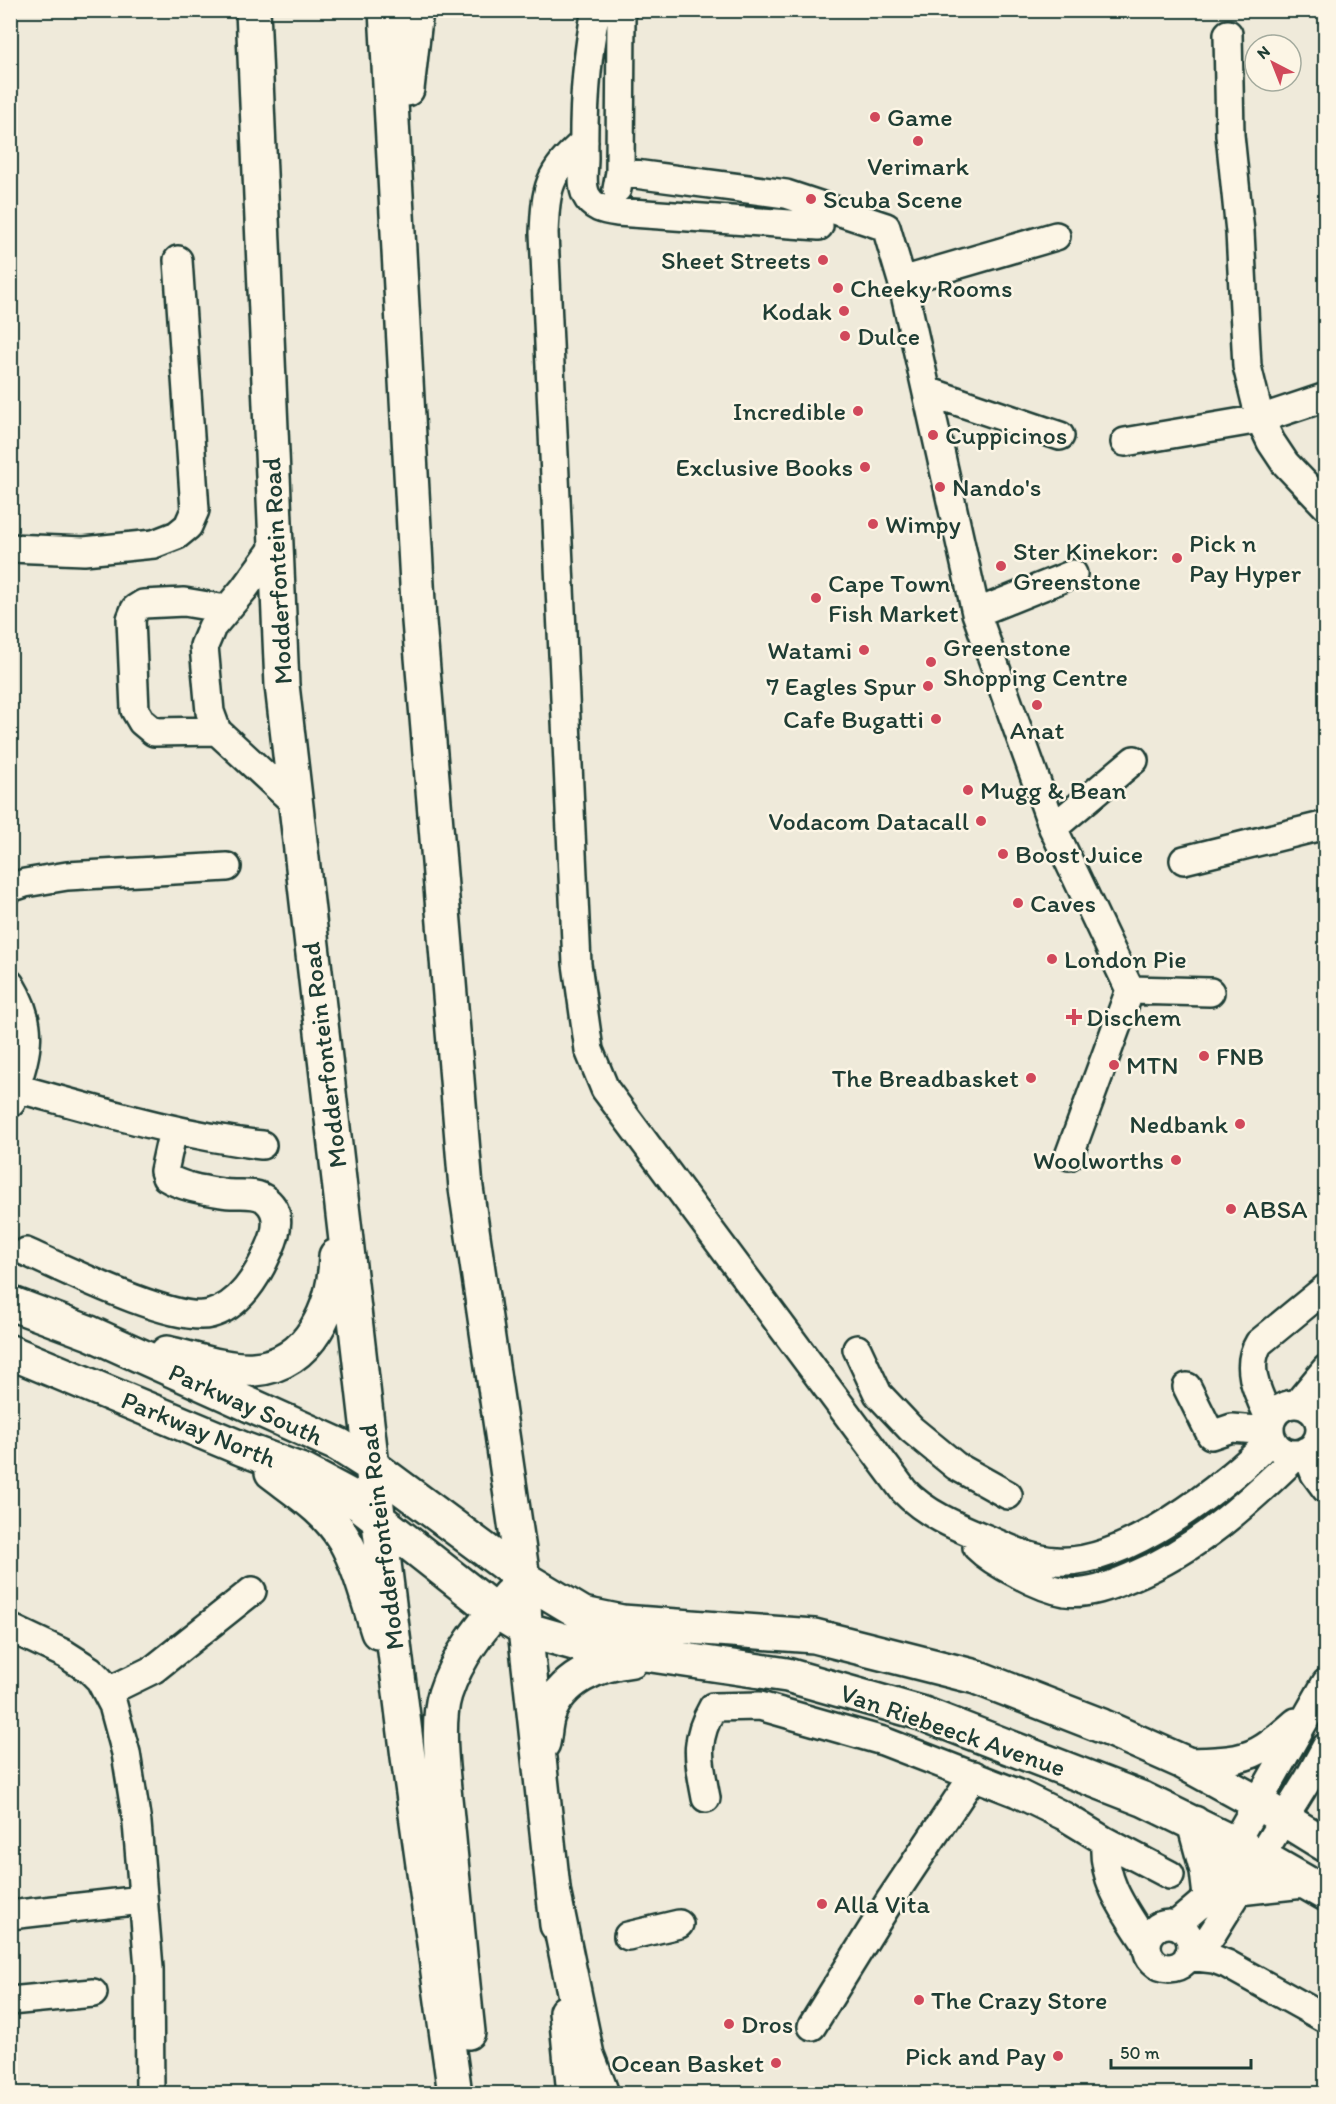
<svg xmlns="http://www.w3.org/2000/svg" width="1336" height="2104" font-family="Itim,sans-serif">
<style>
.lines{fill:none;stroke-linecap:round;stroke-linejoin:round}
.minor-casing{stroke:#1f3d34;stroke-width:32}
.major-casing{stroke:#1f3d34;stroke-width:38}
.highway-casing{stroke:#1f3d34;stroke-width:38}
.minor{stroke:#fcf5e5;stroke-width:27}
.major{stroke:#fcf5e5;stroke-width:33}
.highway{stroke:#fcf5e5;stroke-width:33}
.poi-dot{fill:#d1495b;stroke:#fcf5e5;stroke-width:2}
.labels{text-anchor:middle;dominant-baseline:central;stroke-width:5;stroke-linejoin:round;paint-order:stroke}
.poi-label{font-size:26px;fill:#1f3d34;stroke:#fcf5e5;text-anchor:start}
.street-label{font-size:26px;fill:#1f3d34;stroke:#fcf5e5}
</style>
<rect width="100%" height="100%" fill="#efeada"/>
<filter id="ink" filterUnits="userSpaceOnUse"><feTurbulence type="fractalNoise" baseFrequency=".0167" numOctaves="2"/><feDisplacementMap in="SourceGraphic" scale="12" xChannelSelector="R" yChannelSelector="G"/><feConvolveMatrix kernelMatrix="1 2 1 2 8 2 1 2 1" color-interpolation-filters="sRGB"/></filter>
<g filter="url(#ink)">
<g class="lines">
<!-- minor casing -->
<g class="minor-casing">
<path id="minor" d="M596 10C586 60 583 107 584 158 584 170 581 184 586 195 592 208 604 210 617 212L819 226
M1228 34 1230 135 1240 232 1247 366 1260 419 1271 442 1285 463 1326 506
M584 142C548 173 546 187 544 233L577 964 589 1050 605 1089 904 1491C925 1513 955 1526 982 1537 1006 1547 1029 1559 1055 1561 1123 1567 1226 1486 1272 1439
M620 172 786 194 886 227 902 281 976 613 1053 828 1130 990 1069 1156
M617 189 620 172 621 10
M902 281 1056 236
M927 391 1060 436
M1125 442 1260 419 1326 397
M276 545 244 589 212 627 204 646 210 712 217 731 295 803
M10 548 84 551 154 544 177 535 188 526 195 510 178 260
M976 613 1073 574
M217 731 154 732 142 722 135 710 131 619 135 609 143 604 184 602 226 609
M1053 828 1134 760
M1184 860 1326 825
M10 888 25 883 67 876 227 867
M10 984C38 1030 25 1056 11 1103
M1130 990 1210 992
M16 1088C97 1110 178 1135 262 1145
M26 1252C62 1268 175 1324 210 1314 240 1306 257 1277 269 1250 277 1233 282 1213 266 1200 255 1190 236 1196 222 1193 203 1190 182 1187 166 1177L164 1171 173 1130
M857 1349 878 1394 911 1429 956 1466 1008 1495
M1187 1387 1211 1435 1232 1428 1270 1431
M1297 1404 1326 1369
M1270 1429a25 25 0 1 1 50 0a25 25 0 1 1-50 0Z
M1271 1422C1260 1397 1243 1369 1259 1343L1326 1288
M1306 1451 1315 1474 1326 1489
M977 1547C988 1558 1004 1567 1018 1574 1033 1582 1048 1589 1065 1592 1088 1595 1110 1586 1131 1577 1198 1549 1247 1504 1298 1454
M10 1628 65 1654 90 1670 100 1680 113 1705 126 1753 137 1823 149 1968 150 2094
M107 1692 154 1669 252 1591
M1183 1762C1207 1761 1236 1763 1258 1751 1272 1744 1284 1732 1296 1722
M706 1798C699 1760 693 1742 713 1707L760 1706 883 1741 1017 1793 1064 1816 1105 1841C1102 1883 1126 1912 1147 1945
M1105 1841 1170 1875
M10 1915 142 1900
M1147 1946a22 22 0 1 1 44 0a22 22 0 1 1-44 0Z
M1176 1925 1210 1896 1234 1844 1326 1683
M628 1936 679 1924
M1191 1949 1208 1940 1214 1931 1309 1778 1326 1747
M1188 1956 1214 1959 1227 1964 1326 2019
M10 2001 93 1993
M812 2026 889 1902 974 1775"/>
</g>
<!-- major casing -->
<g class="major-casing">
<path id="major" d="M253 10 282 685 372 1466 408 1757 455 2094
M386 10 419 621 466 1188 523 1578 525 1629 557 1925
M407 89 416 10
M10 1303 90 1333 339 1445 372 1466 523 1578 583 1614 622 1622 814 1636 976 1677 1102 1726 1183 1762 1258 1803 1326 1845
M10 1352 243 1449 305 1472 348 1495 495 1611 525 1629 577 1644 787 1675 921 1713 1143 1799 1260 1856 1326 1894
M167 1353C193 1359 227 1371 254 1369 311 1365 335 1305 336 1256
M272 1472C298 1492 327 1510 344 1539 360 1567 368 1601 378 1632
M543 1743C545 1734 545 1723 548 1715 561 1679 597 1664 632 1660
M1194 1823 1207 1871 1210 1896
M1239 1888 1303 1881
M566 2012 574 2094
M468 2032C460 1961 454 1889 447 1818 444 1785 435 1725 445 1694 457 1656 483 1625 509 1595"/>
</g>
<!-- highway casing -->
<g class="highway-casing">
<path id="highway" d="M554 1895 587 2055 602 2094"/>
</g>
<!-- minor -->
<use href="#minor" class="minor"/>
<!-- major -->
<use href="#major" class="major"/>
<!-- highway -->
<use href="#highway" class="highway"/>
</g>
</g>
<!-- markers -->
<g class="poi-dot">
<circle cx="875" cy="117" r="6"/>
<circle cx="918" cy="141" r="6"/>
<circle cx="811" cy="199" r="6"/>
<circle cx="823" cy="260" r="6"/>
<circle cx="838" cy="288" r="6"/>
<circle cx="844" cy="311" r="6"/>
<circle cx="845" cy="336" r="6"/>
<circle cx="858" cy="411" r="6"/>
<circle cx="933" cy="435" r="6"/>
<circle cx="865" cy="467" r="6"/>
<circle cx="940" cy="487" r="6"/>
<circle cx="873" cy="524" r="6"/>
<circle cx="1177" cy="558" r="6"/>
<circle cx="1001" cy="566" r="6"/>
<circle cx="816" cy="598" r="6"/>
<circle cx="864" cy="650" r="6"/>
<circle cx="931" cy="662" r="6"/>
<circle cx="928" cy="686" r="6"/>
<circle cx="1037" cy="705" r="6"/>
<circle cx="936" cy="719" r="6"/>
<circle cx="968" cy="790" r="6"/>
<circle cx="981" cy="821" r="6"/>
<circle cx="1003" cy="854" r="6"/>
<circle cx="1018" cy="903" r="6"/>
<circle cx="1052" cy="959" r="6"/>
<path d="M1071 1008h6v6h6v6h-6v6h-6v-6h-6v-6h6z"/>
<circle cx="1204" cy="1056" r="6"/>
<circle cx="1114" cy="1065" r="6"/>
<circle cx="1031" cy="1078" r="6"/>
<circle cx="1240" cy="1124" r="6"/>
<circle cx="1176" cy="1160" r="6"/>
<circle cx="1231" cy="1209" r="6"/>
<circle cx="822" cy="1904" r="6"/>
<circle cx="919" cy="2000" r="6"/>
<circle cx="729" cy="2024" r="6"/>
<circle cx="1058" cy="2056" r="6"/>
<circle cx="776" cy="2063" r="6"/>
</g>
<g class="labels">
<!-- poi labels -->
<g class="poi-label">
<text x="887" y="117">Game</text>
<text x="918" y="166" text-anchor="middle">Verimark</text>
<text x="823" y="199">Scuba Scene</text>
<text x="811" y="260" text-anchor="end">Sheet Streets</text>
<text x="850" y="288">Cheeky Rooms</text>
<text x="832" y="311" text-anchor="end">Kodak</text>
<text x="857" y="336">Dulce</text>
<text x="846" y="411" text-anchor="end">Incredible</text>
<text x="945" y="435">Cuppicinos</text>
<text x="853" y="467" text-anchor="end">Exclusive Books</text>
<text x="952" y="487">Nando's</text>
<text x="885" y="524">Wimpy</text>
<text x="1189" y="543">Pick n<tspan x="1189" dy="30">Pay Hyper</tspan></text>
<text x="1013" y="551">Ster Kinekor:<tspan x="1013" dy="30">Greenstone</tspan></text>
<text x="828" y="583">Cape Town<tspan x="828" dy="30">Fish Market</tspan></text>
<text x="943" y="647">Greenstone<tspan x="943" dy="30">Shopping Centre</tspan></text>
<text x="852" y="650" text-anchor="end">Watami</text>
<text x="916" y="686" text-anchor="end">7 Eagles Spur</text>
<text x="924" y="719" text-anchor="end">Cafe Bugatti</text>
<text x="1037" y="730" text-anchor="middle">Anat</text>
<text x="980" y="790">Mugg &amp; Bean</text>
<text x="969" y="821" text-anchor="end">Vodacom Datacall</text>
<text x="1015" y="854">Boost Juice</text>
<text x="1030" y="903">Caves</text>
<text x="1064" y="959">London Pie</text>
<text x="1086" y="1017">Dischem</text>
<text x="1216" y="1056">FNB</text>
<text x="1126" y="1065">MTN</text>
<text x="1019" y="1078" text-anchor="end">The Breadbasket</text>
<text x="1228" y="1124" text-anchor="end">Nedbank</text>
<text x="1164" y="1160" text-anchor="end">Woolworths</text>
<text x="1243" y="1209">ABSA</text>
<text x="834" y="1904">Alla Vita</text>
<text x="931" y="2000">The Crazy Store</text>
<text x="741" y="2024">Dros</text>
<text x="1046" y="2056" text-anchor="end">Pick and Pay</text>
<text x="764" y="2063" text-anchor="end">Ocean Basket</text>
</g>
<!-- street labels -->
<g class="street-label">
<text transform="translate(277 571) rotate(-93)">Modderfontein Road</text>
<text transform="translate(324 1055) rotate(-97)">Modderfontein Road</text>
<text transform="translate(246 1404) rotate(24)">Parkway South</text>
<text transform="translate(199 1429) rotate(22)">Parkway North</text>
<text transform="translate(381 1537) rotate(-97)">Modderfontein Road</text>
<text transform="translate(953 1730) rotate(19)">Van Riebeeck Avenue</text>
</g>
</g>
<!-- margin -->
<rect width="1336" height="2104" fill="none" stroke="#fcf5e5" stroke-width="36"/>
<rect x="18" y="18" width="1300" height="2068" fill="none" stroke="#1f3d34" stroke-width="2" filter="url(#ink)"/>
<!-- north arrow -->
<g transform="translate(1273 63) rotate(318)"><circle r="28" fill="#fcf5e5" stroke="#a4ab9e" stroke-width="1.5"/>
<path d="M0-4.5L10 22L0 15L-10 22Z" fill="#d1495b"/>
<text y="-9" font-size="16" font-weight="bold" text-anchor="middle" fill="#1f3d34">N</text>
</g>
<!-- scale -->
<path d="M1111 2059v9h140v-9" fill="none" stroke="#1f3d34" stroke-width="3"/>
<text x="1120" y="2059" font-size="18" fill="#1f3d34" stroke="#fcf5e5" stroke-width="4.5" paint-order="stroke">50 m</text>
</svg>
